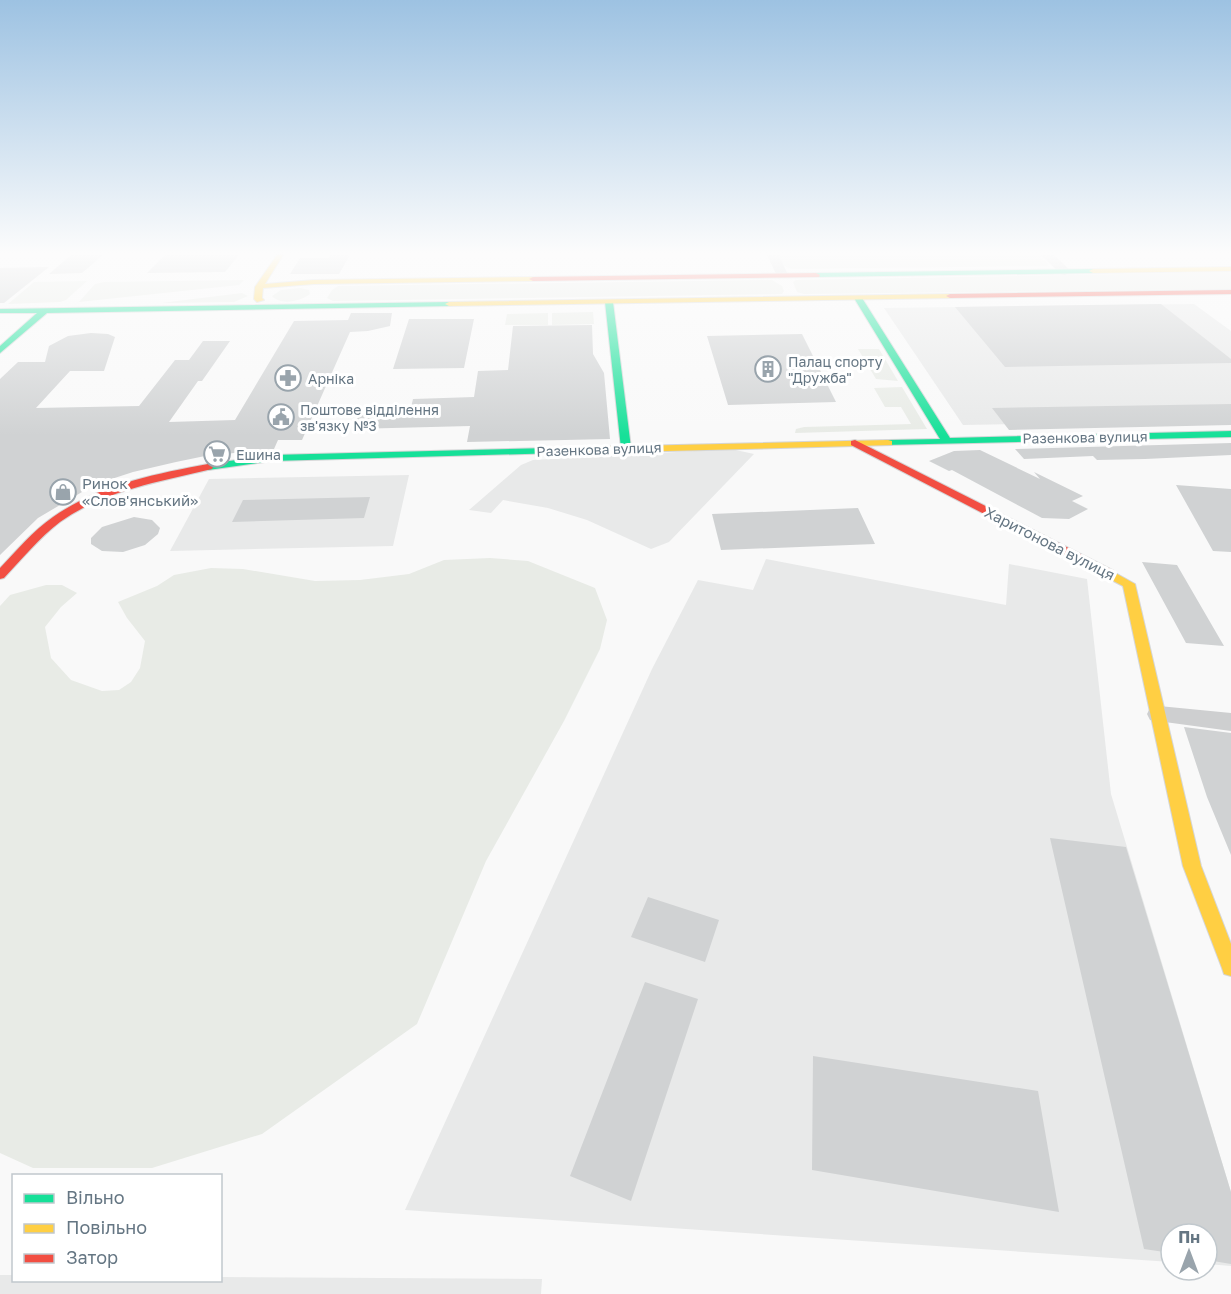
<svg xmlns="http://www.w3.org/2000/svg" width="1231" height="1294" font-family="'Golos Text',sans-serif">
<style>
.built{fill:#e8e9e9}
.green{fill:#e8ebe6}
.building{fill:#d0d2d3}
.lines{fill:none;stroke-linecap:round;stroke-linejoin:round}
.fast-casing{stroke:#d5d6d7;stroke-width:2}
.slow-casing{stroke:#d5d6d7;stroke-width:2}
.jam-casing{stroke:#d5d6d7;stroke-width:2}
.street{fill:#cecfd0;fill-rule:evenodd}
.fast{fill:#16e098;fill-rule:evenodd}
.slow{fill:#ffcf43;fill-rule:evenodd}
.jam{fill:#f24e42;fill-rule:evenodd}
.labels{text-anchor:middle;dominant-baseline:central;stroke-width:6;stroke-linejoin:round;paint-order:stroke}
.far-poi-label{font-size:14px;fill:#657683;stroke:#fff;text-anchor:start}
.far-street-label{font-size:14px;fill:#657683;stroke:#fff}
.poi-label{font-size:15px;fill:#657683;stroke:#fff;text-anchor:start}
.street-label{font-size:15px;fill:#657683;stroke:#fff}
</style>
<rect width="100%" height="100%" fill="#f9f9f9"/>
<!-- built -->
<path class="built" d="M1194 304 1231 331V420L963 425 884 308Z
M731 449 754 454 669 542 651 549 587 520 548 508 503 500 491 513 469 510 521 465 533 460Z
M409 475 393 546 170 551 209 479Z
M766 559 1006 605 1009 564 1087 579 1111 794 1231 1192V1266L1207 1264V1234H1171V1262L405 1210 652 669 698 580 753 590Z
M0 1275H13L14 1280H220L221 1277 542 1279 541 1294H0Z"/>
<!-- green -->
<path class="green" d="M776 255H1039L1048 264 1047 266 791 269 779 263Z
M1231 272V289L804 294 797 292 793 282 796 280Z
M244 280 239 285 79 302 95 284 104 282Z
M772 280 782 286 784 291 782 294 333 301 327 298 332 290 338 286Z
M87 281 66 300 60 302 8 304 34 282Z
M300 288 309 290 310 294C301 301 281 306 272 296L281 290Z
M242 293 248 296 234 302 161 303Z
M593 312 594 324 552 325V313Z
M548 313V325H505L507 314Z
M858 349H879L898 381 876 379Z
M902 387 927 429 795 433 796 429 804 427 911 424 901 407H885L874 388Z
M490 558 528 561 595 588 607 620 600 649 564 721 486 861 417 1024 262 1134 152 1168H33L0 1153V606L10 595 46 585H62L77 593 61 607 45 627 51 658 71 680 102 691 119 690 131 682 140 668 145 641 127 618 118 602 157 586 174 575 211 568 243 569 315 581 360 580 409 574 444 560Z"/>
<!-- building -->
<path class="building" d="M71 255H103L82 273 49 274Z
M165 255H239L225 272 147 273Z
M330 255H350L339 274H290L300 258H329Z
M49 267 4 303H0V268Z
M1161 304 1231 359V363L1005 367 955 307Z
M351 313H392L390 326 368 331 350 332 302 440H278L274 449 205 456 176 462 133 472 81 489 82 492 38 518 0 555V379L18 362H45L49 346 68 336 91 333 108 334 115 337 104 371H70L36 408 139 406 175 360H189L203 341H230L202 381H198L169 422 235 420 294 321 348 320Z
M409 319H474L464 368 393 369Z
M592 325 593 354 604 373 610 439 467 442 470 426 353 429 359 413 410 412 413 399 474 397 478 371 508 370 513 326Z
M802 334 836 402 728 405 707 336Z
M1231 404V425L1009 430 992 408Z
M1231 443V455L1145 459 1097 460 1093 456 1024 459 1015 449Z
M980 450 1040 479 1034 472 1083 496 1072 501 1088 509 1069 519 1042 518 952 470 949 471 929 461 954 451Z
M1176 485 1231 489V552L1213 551Z
M370 497 364 518 232 522 243 500Z
M858 508 875 544 721 550 712 514Z
M134 517 152 520 160 528 158 534 145 545 123 552 102 551 91 544V538L102 527Z
M1142 562 1177 565 1224 646 1186 643Z
M1184 727 1231 733V855L1207 797Z
M1050 838 1126 847 1231 1192V1264L1207 1260V1234H1171V1253L1144 1249Z
M648 897 719 920 705 962 631 937Z
M645 982 698 999 631 1201 570 1176Z
M813 1056 1038 1091 1059 1212 812 1170Z"/>
<g class="lines">
<!-- fast casing -->
<g class="fast-casing">
<path id="fast" d="M1093 269 1097 271 1096 273 816 277 812 275 816 273Z
M858 296 862 298 950 438 1231 431V437L884 445V441L888 440 940 439 854 298Z
M609 300 613 302 631 448 626 451 621 448 605 302Z
M449 302 453 304 452 306 47 313 0 353V346L37 313H0V309Z
M590 447 595 450 594 452 272 461 208 470 203 467 208 464 272 455Z"/>
</g>
<!-- slow casing -->
<g class="slow-casing">
<path id="slow" d="M277 255H283L265 284 314 280 533 277 537 279 533 281 314 284 263 288 262 298 264 300 257 302 254 299 255 287Z
M1231 267V271L1093 273 1089 271 1093 269Z
M950 294H953V298L449 306 445 304 449 302Z
M888 440 892 441V445L590 453 585 450 590 447Z
M1110 570 1135 584 1201 866 1231 944V976L1224 974 1222 968 1183 866 1123 586 1106 577 1104 574 1106 571Z"/>
</g>
<!-- jam casing -->
<g class="jam-casing">
<path id="jam" d="M816 273 820 275 819 277 533 281 529 279 533 277Z
M1231 290V294L950 298 946 296 950 294Z
M855 440 1114 571 1116 574 1114 577H1106L851 445V441Z
M208 464 213 467 212 469C159 482 105 490 60 522 39 538 22 559 4 578L0 579V568C17 550 33 531 53 517 99 485 154 474 208 464Z"/>
</g>
<!-- street -->
<path class="street" d="M767 255H779L788 275 786 278H778Z
M1041 255H1054L1071 271 1065 275 1061 274Z
M1159 706 1231 713V731L1150 720 1147 714 1150 708Z"/>
<!-- fast -->
<use href="#fast" class="fast"/>
<!-- slow -->
<use href="#slow" class="slow"/>
<!-- jam -->
<use href="#jam" class="jam"/>
</g>
<!-- sky -->
<linearGradient id="sky" x2="0" y2="1"><stop stop-color="#9dc2e2"/><stop offset="0.58" stop-color="#fcfcfc"/><stop offset="1" stop-color="#fcfcfc" stop-opacity="0"/></linearGradient>
<rect width="1231" height="436" fill="url(#sky)"/>
<!-- icons -->
<defs>
<g id="building-ring" transform="scale(1.35)"><circle r="9.5" fill="#fff" stroke="#99a4ac" stroke-width="1.5"/><path d="M-4-6H4V6H1V3H-1V6H-4ZM-2.5-4.3h1.7v1.8h-1.7ZM.8-4.3h1.7v1.8H.8ZM-2.5-1h1.7V.8h-1.7ZM.8-1h1.7V.8H.8Z" fill="#99a4ac"/></g>
<g id="pharmacy-ring" transform="scale(1.35)"><circle r="9.5" fill="#fff" stroke="#99a4ac" stroke-width="1.5"/><path d="M-2-6h4v4h4v4h-4v4h-4v-4h-4v-4h4Z" fill="#99a4ac"/></g>
<g id="civic-ring" transform="scale(1.35)"><circle r="9.5" fill="#fff" stroke="#99a4ac" stroke-width="1.5"/><path d="M-.6-6.5H3V-4.5H.6V-3L4-1V1h2V6H-6V1h2V-1L-.6-3ZM-1.2 2.5V6h2.4V2.5Z" fill="#99a4ac"/></g>
<g id="supermarket-ring" transform="scale(1.35)"><circle r="9.5" fill="#fff" stroke="#99a4ac" stroke-width="1.5"/><path d="M-6-5.5h2.5l.6 2H6L4.5 2H-2.5L-4.4-4H-6ZM-1.5 3.2a1.3 1.3 0 1 0 .1 0ZM3 3.2a1.3 1.3 0 1 0 .1 0Z" fill="#99a4ac"/></g>
<g id="shop-ring" transform="scale(1.35)"><circle r="9.5" fill="#fff" stroke="#99a4ac" stroke-width="1.5"/><path d="M-5-2.5h2.3a2.7 3.5 0 0 1 5.4 0H5L5.5 6h-11ZM-1.5-2.5h3a1.5 2.3 0 0 0-3 0Z" fill="#99a4ac"/></g>
</defs>
<g fill-rule="evenodd">
<use href="#building-ring" x="768" y="369"/>
<use href="#pharmacy-ring" x="288" y="378"/>
<use href="#civic-ring" x="281" y="417"/>
<use href="#supermarket-ring" x="217" y="454"/>
<use href="#shop-ring" x="63" y="492"/>
</g>
<g class="labels">
<!-- far-poi labels -->
<g class="far-poi-label">
<text x="788" y="361">Палац спорту<tspan x="788" dy="16">"Дружба"</tspan></text>
<text x="308" y="378">Арніка</text>
<text x="300" y="409">Поштове відділення<tspan x="300" dy="16">зв'язку №3</tspan></text>
<text x="236" y="454">Ешина</text>
</g>
<!-- far-street labels -->
<g class="far-street-label">
<text transform="translate(1085 437) rotate(-1)">Разенкова вулиця</text>
<text transform="translate(599 449) rotate(-2)">Разенкова вулиця</text>
</g>
<!-- poi labels -->
<g class="poi-label">
<text x="82" y="483">Ринок<tspan x="82" dy="17">«Слов'янський»</tspan></text>
</g>
<!-- street labels -->
<g class="street-label">
<text transform="translate(1050 543) rotate(27)">Харитонова вулиця</text>
</g>
</g>
<!-- legend -->
<rect x="12" y="1174" width="210" height="108" fill="#ffffff" stroke="#c1c8cd" stroke-width="1.5"/>
<rect x="24" y="1194" width="30" height="9" fill="#16e098" stroke="#c1c8cd" stroke-width="1.5"/>
<text x="66" y="1204" font-size="18" fill="#657683">Вільно</text>
<rect x="24" y="1224" width="30" height="9" fill="#ffcf43" stroke="#c1c8cd" stroke-width="1.5"/>
<text x="66" y="1234" font-size="18" fill="#657683">Повільно</text>
<rect x="24" y="1254" width="30" height="9" fill="#f24e42" stroke="#c1c8cd" stroke-width="1.5"/>
<text x="66" y="1264" font-size="18" fill="#657683">Затор</text>
<!-- north arrow -->
<g transform="translate(1189 1252)"><circle r="28" fill="#ffffff" stroke="#c1c8cd" stroke-width="1.5"/>
<path d="M0-4.5L10 22L0 15L-10 22Z" fill="#99a4ac"/>
<text y="-9" font-size="16" font-weight="bold" text-anchor="middle" fill="#657683">Пн</text>
</g>
</svg>
